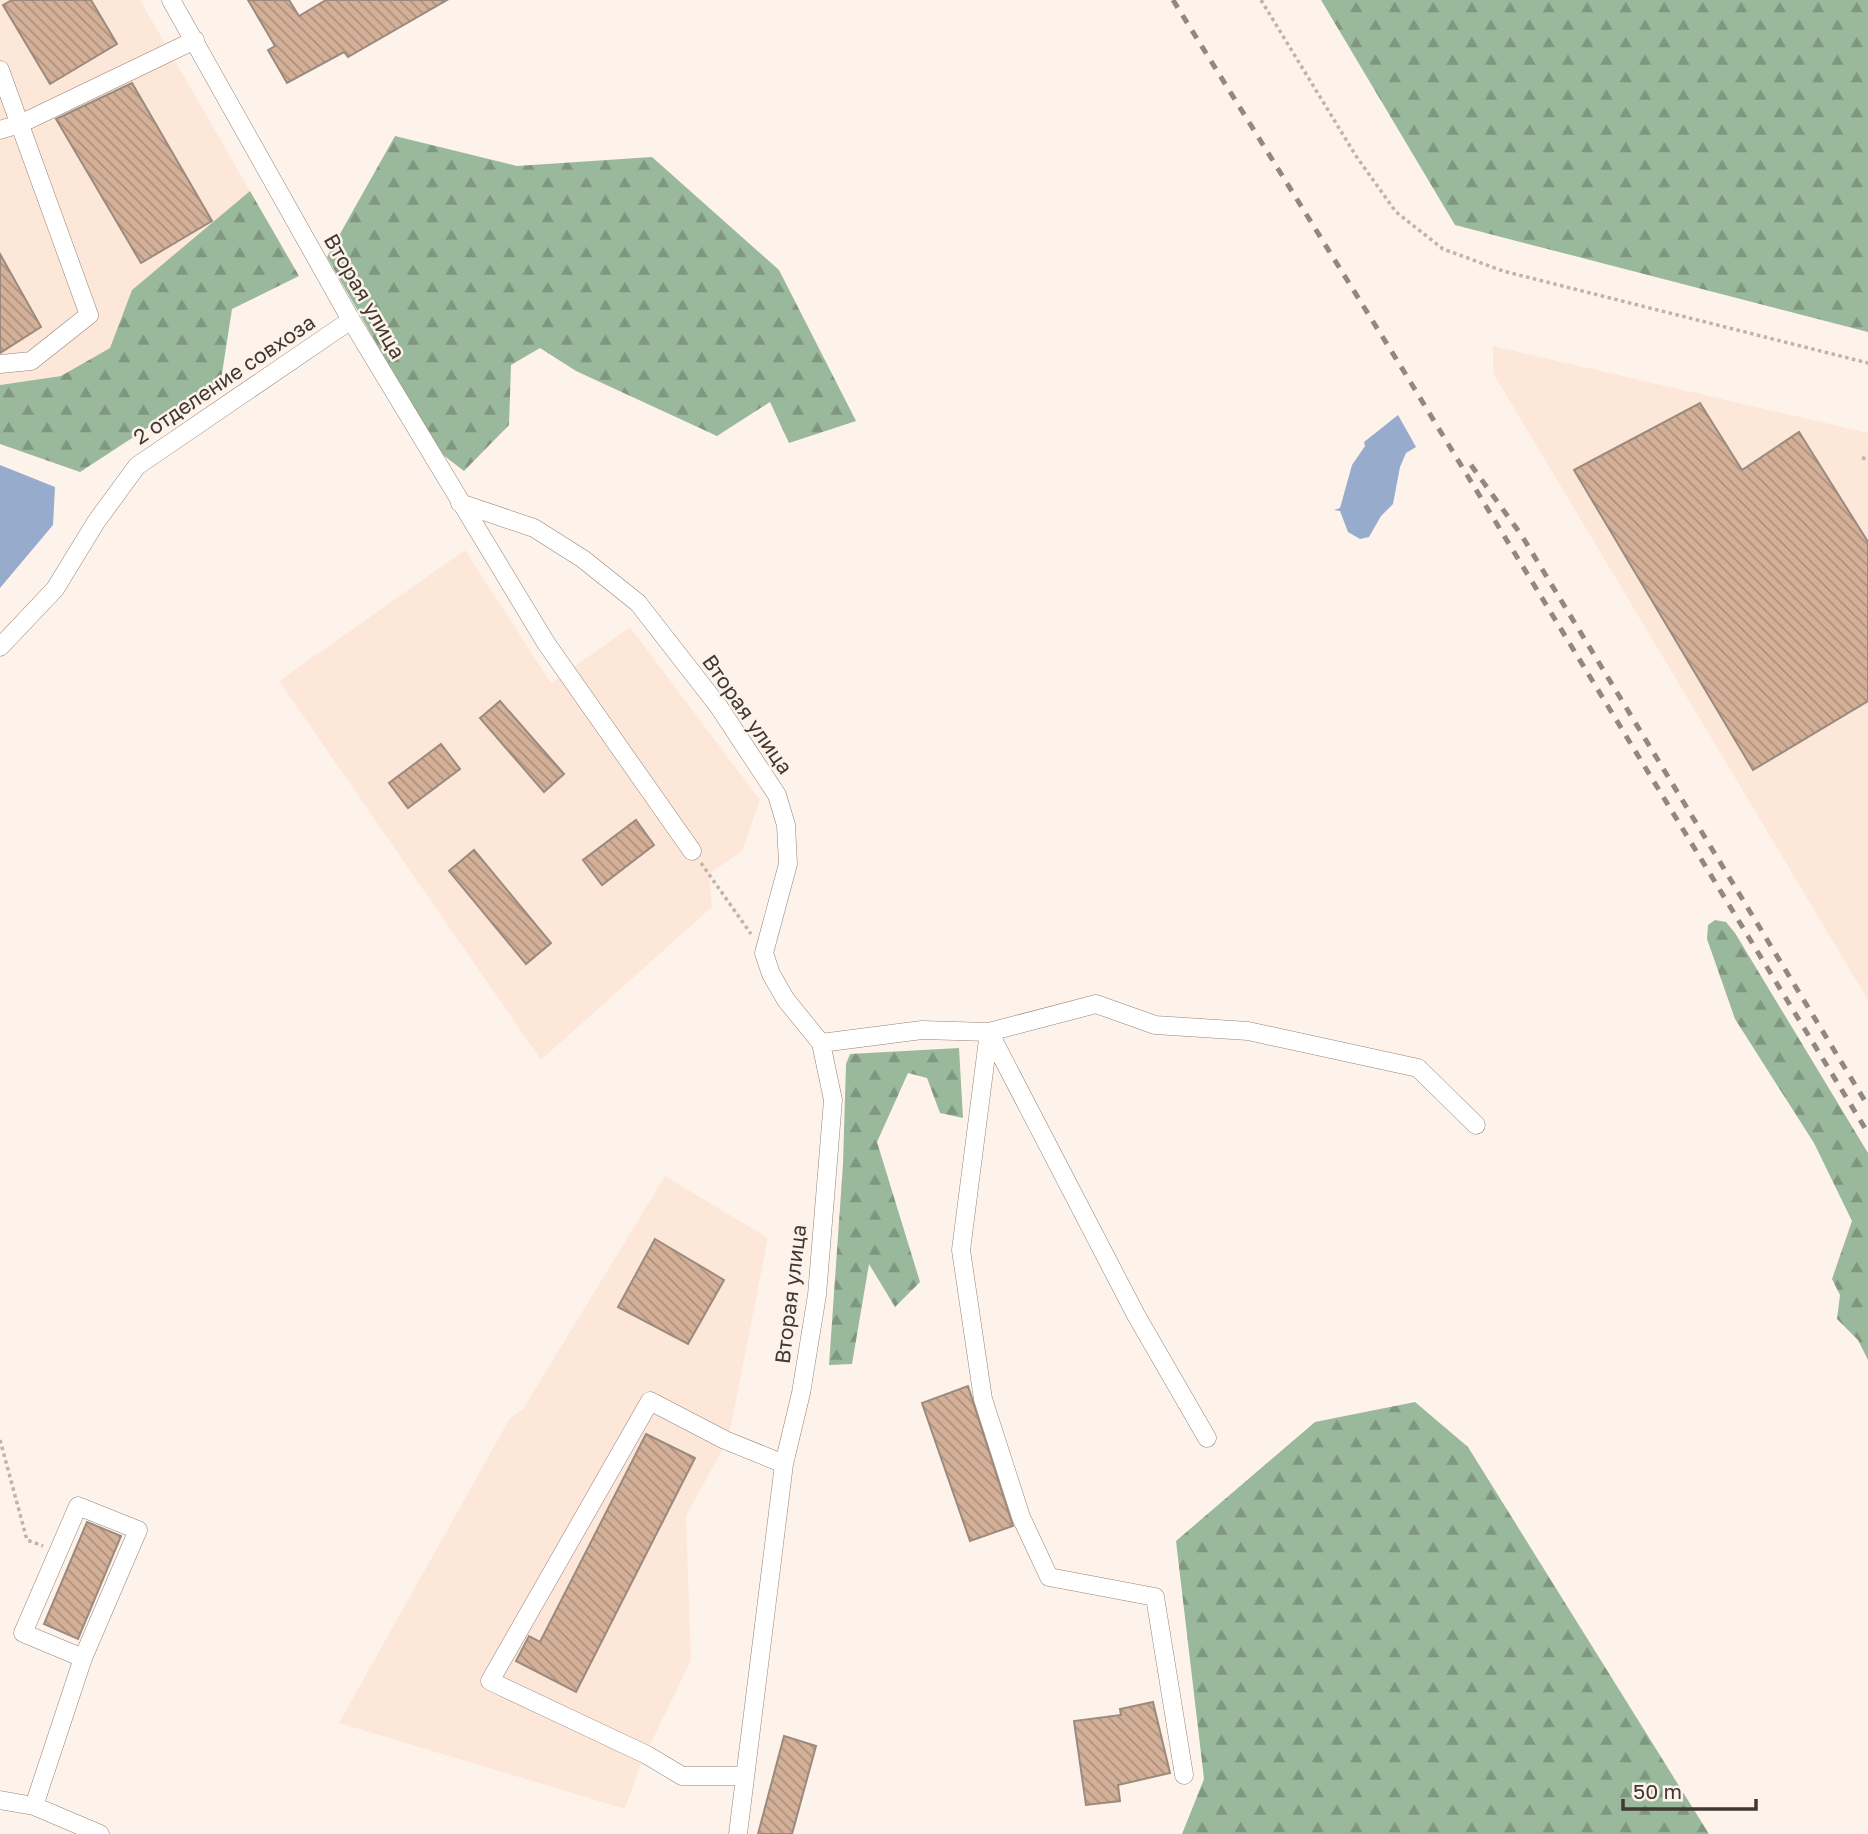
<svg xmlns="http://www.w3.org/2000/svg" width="1868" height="1834" font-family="'Golos Text',sans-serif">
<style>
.built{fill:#fde7d9}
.forest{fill:url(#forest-firs)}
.water{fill:#97accc}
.building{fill:url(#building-back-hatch);stroke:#9b8a7e;stroke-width:2}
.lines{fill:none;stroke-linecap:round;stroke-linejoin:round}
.minor-casing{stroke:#948377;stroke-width:19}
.path{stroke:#beb4ad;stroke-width:3.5;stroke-dasharray:3.5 3.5;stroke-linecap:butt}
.minor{stroke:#fff;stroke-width:18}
.rail{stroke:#918882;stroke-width:5;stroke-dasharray:9 9;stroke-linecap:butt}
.labels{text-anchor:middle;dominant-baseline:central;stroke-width:5;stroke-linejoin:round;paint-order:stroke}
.street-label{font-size:21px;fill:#403833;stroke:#fef3eb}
</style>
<defs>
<pattern id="forest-firs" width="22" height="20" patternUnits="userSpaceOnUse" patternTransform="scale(1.75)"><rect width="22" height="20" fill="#9ab89b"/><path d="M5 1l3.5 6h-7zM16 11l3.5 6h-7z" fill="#7f977f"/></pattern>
<pattern id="building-back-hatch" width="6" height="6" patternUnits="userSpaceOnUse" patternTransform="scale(1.75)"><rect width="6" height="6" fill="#d4b098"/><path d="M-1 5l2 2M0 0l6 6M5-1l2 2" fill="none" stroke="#ad907d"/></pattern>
</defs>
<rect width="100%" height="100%" fill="#fef3eb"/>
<!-- built -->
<path class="built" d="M0 0H140L250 191 132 290 110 348 61 376 0 385Z
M1493 346 1868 433V1000L1493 373Z
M465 550 551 683 630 627 760 800 742 851 709 874 712 907 541 1060 279 681Z
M665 1176 768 1238 731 1426 720 1454 686 1516 691 1660 640 1766 625 1809 339 1723 510 1418 523 1409Z"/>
<!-- forest -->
<path class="forest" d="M1321 0H1868V332L1455 225Z
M395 136 517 166 652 157 779 270 856 421 789 443 770 402 717 436 576 371 540 348 511 365 509 425 464 471 438 451 327 257Z
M250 191 299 276 232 309 221 380 80 472 0 444V385L61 376 110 348 132 290Z
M1715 920 1726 922 1735 933 1868 1153V1360L1858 1340 1837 1319 1840 1295 1832 1279 1852 1221 1814 1143 1735 1019 1707 939 1708 925Z
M959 1048 963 1118 940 1113 927 1078 908 1073 877 1142 920 1282 895 1307 869 1264 852 1364 829 1365 843 1164 846 1064 850 1054Z
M1415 1402 1468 1447 1709 1834H1182L1204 1779 1176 1541 1315 1422Z"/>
<!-- water -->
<path class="water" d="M1398 415 1416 447 1406 453 1400 467 1393 504 1381 516 1369 537 1360 539 1348 532 1340 511 1334 510 1340 508 1352 465 1365 446 1364 442Z
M0 465 55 487 53 525 0 588Z"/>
<!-- building -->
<path class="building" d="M12 0H91L117 44 50 84 3 5Z
M248 0H289L299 16 326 0H447L348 57 344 52 287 83 268 50 275 46Z
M132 83 212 221 141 263 56 119Z
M0 254 41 327 0 353Z
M1700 403 1742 470 1799 432 1868 542V701L1753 770 1574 470Z
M500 701 564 774 544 792 480 718Z
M441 744 460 769 408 808 389 783Z
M636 820 654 845 602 885 583 860Z
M474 850 551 943 526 964 449 871Z
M655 1239 724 1280 688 1344 618 1307Z
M968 1386 1013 1526 970 1541 922 1403Z
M646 1434 695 1458 576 1692 516 1661 529 1636 540 1642Z
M87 1522 121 1536 78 1639 44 1624Z
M1153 1702 1170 1773 1118 1785 1120 1801 1086 1805 1074 1721 1121 1715 1120 1709Z
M784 1736 816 1746 792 1834H758Z"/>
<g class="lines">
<!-- minor casing -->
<g class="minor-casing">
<path id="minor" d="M171 0 351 320 546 643 692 851
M0 70 89 315 31 361 0 364
M0 130 20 124 195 40
M460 503 534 528 583 559 638 603 719 707 777 795 786 825 788 864 764 953 771 974 786 1000 821 1043 833 1100 817 1295 801 1393 784 1464 738 1834
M0 647 55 589 96 522 137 466 351 320
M821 1043 922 1030 989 1032 1096 1004 1155 1025 1248 1031 1418 1068 1476 1125
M1184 1775 1155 1597 1049 1577 1021 1517 983 1399 961 1250 989 1032 1136 1315 1207 1438
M744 1776H682L647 1755 490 1681 650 1401 725 1440 784 1464
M0 1800 34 1806 100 1834
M34 1806 83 1658 138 1530 78 1506 23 1633 83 1658"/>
</g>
<!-- path -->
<path class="path" d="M1261 0 1356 156 1396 212 1443 249 1503 271 1868 363
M1862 458 1868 459
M701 863 751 934
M0 1440 27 1540 43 1546"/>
<!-- minor -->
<use href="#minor" class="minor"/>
<!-- rail -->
<path class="rail" d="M1173 0 1400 365 1868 1133
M1471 465 1522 536 1868 1106"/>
</g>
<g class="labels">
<!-- street labels -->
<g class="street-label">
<text transform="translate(365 296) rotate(60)">Вторая улица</text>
<text transform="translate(224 379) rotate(-34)">2 отделение совхоза</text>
<text transform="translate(748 714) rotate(55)">Вторая улица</text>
<text transform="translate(790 1294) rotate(-83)">Вторая улица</text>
</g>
</g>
<!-- scale -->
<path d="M1623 1799v10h133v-10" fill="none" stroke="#403833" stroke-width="3.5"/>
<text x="1633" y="1799" font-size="21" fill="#403833" stroke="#fef3eb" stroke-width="5" paint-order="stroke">50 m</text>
</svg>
